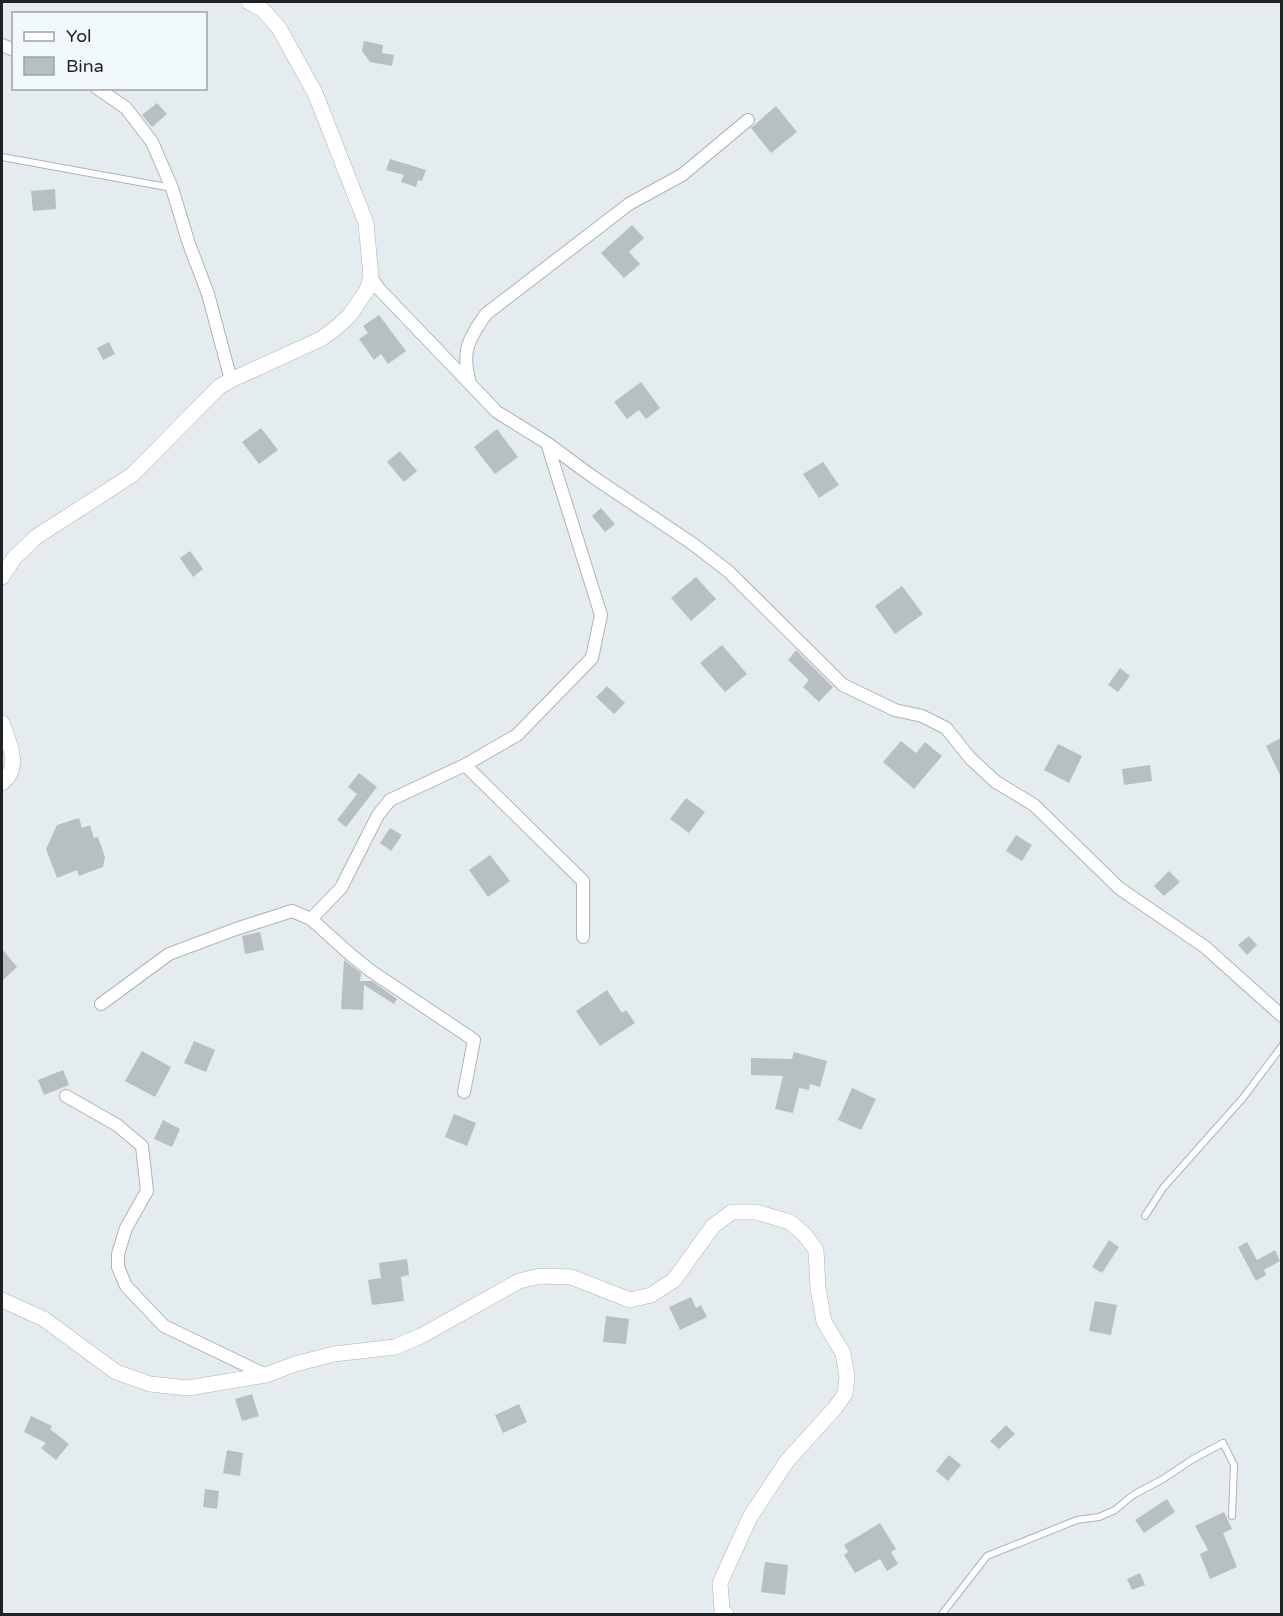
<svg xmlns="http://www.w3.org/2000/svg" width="1283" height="1616" font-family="'Varela Round',sans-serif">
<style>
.building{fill:#b7bfc2}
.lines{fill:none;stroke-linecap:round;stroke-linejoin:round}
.service-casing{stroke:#adb4b7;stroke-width:8}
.minor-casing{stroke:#adb4b7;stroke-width:14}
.tertiary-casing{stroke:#adb4b7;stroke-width:16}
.service{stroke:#fff;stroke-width:6}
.minor{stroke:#fff;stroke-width:12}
.tertiary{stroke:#fff;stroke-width:15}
</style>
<rect width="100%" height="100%" fill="#e5ecf0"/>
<!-- building -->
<path class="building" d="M364 41 383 45 382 53 394 55 392 66 370 62 362 51Z
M157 103 167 114 152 127 142 115Z
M776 106 797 132 771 153 751 128Z
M390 159 426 170 422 181 418 180 416 187 401 182 404 175 386 170Z
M55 189 56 209 33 211 31 191Z
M632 225 644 238 629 252 640 264 624 278 601 253Z
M379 315 406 351 388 364 381 354 374 360 359 339 368 333 363 326Z
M109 342 115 354 103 360 97 348Z
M641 382 660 408 646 419 639 410 627 419 614 402Z
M261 428 278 450 259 464 242 442Z
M497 429 518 457 495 474 474 447Z
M400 451 417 471 404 482 387 462Z
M823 462 839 485 819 498 803 474Z
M601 508 615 524 605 532 592 516Z
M190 551 203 569 193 577 180 558Z
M696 577 716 599 691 621 671 598Z
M902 586 923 614 895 634 875 606Z
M722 645 747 674 725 692 700 663Z
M796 650 833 687 819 702 803 687 809 680 788 660Z
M1120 668 1130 676 1118 692 1108 685Z
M607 686 625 703 614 714 596 697Z
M1281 738V777L1266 746Z
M901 741 916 753 925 742 942 756 914 789 883 762Z
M1058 744 1082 756 1069 783 1044 770Z
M1150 765 1152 781 1124 785 1122 769Z
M359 773 377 787 346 827 337 820 357 794 348 787Z
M686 798 705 812 689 833 670 819Z
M79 818 82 828 90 825 94 838 98 837 105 857 103 867 79 876 77 870 57 878 46 849 57 825Z
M390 828 402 835 391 851 380 843Z
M1016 835 1032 845 1022 861 1006 851Z
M490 855 510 881 488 897 469 870Z
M1169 871 1180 882 1164 896 1154 886Z
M260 932 264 950 245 954 242 936Z
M1249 936 1257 945 1247 955 1238 945Z
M2 949 17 967 2 981Z
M344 960 361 973 360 981H372L397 999 394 1004 364 985 363 1010 341 1009Z
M607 990 622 1013 626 1010 635 1023 600 1046 576 1011Z
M194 1041 215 1050 206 1072 184 1063Z
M142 1051 171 1067 155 1097 125 1081Z
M794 1052 827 1061 820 1087 810 1084 809 1090 799 1088 793 1113 775 1109 783 1076 751 1075V1058L792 1059Z
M63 1070 69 1085 44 1095 38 1080Z
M852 1088 876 1099 861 1130 838 1120Z
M454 1114 476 1123 467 1146 445 1137Z
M163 1120 180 1129 172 1147 154 1139Z
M1109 1240 1119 1247 1102 1273 1092 1267Z
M1247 1242 1257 1260 1275 1250 1280 1261 1264 1270 1266 1275 1256 1281 1238 1247Z
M407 1259 409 1275 401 1277 404 1301 372 1305 368 1280 381 1278 379 1263Z
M691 1297 696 1308 701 1305 707 1317 680 1330 669 1307Z
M1095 1301 1117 1305 1111 1335 1089 1331Z
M606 1316 629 1319 626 1344 603 1342Z
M252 1394 259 1416 242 1421 235 1399Z
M519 1404 527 1422 503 1433 495 1415Z
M31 1416 52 1426 50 1429 69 1444 56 1460 41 1448 46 1443 24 1432Z
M1006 1425 1015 1434 999 1449 990 1441Z
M227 1450 243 1453 240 1476 223 1473Z
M949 1455 961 1465 948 1481 936 1471Z
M205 1489 219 1491 217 1509 203 1507Z
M1167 1499 1175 1512 1144 1533 1135 1520Z
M1224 1512 1232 1529 1223 1533 1237 1567 1210 1579 1200 1554 1208 1550 1195 1526Z
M880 1523 896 1549 891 1552 898 1564 887 1571 880 1559 855 1573 844 1555 848 1552 844 1545Z
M765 1562 788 1565 785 1595 761 1592Z
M1140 1573 1145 1585 1132 1590 1127 1579Z"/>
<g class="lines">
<!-- service casing -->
<g class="service-casing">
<path id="service" d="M2 157 172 188
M1145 1216 1163 1188 1243 1098 1282 1046
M942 1614 987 1556 1077 1520 1099 1517 1115 1510 1133 1495 1163 1479 1193 1459 1223 1443 1234 1465 1232 1516"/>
</g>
<!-- minor casing -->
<g class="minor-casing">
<path id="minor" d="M2 45 14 50
M97 88 126 108 152 142 172 188 188 241 208 294 231 380
M371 277 379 289 497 412 547 443 593 477 693 544 729 572 843 685 895 710 922 716 946 728 970 758 996 782 1034 805 1119 888 1205 947 1282 1016
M470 383C461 351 468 340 486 314L629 204 682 175 748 120
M465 765 583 881V937
M311 919 341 888 378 815 390 800 465 765 517 735 592 658 601 615 547 443
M101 1004 169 954 236 929 292 911 311 919 351 955 371 971 474 1040 464 1092
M66 1096 117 1125 142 1146 147 1191 126 1228 118 1254V1267L126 1286 164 1326 266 1375"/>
</g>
<!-- tertiary casing -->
<g class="tertiary-casing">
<path id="tertiary" d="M2 577 14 558 36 537 132 475 219 387 231 380 321 339 336 328 349 316 367 290 371 277 366 223 315 93 279 28 263 10 249 2
M2 723C9 743 22 767 2 783
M2 1300 44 1319 116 1372 150 1384 188 1388 266 1375 295 1364 334 1354 395 1347 421 1336 519 1281 540 1276 571 1277 630 1300 651 1295 674 1280 713 1226 732 1212H756L790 1222 805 1235 816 1250 818 1288 824 1322 843 1353 847 1377 845 1394 835 1408 787 1461 750 1517 720 1583 722 1609 726 1614"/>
</g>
<!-- service -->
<use href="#service" class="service"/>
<!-- minor -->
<use href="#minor" class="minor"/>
<!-- tertiary -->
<use href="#tertiary" class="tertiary"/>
</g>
<!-- border -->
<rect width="1283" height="1616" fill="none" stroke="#1f2223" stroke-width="6"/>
<!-- legend -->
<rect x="12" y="12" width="195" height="78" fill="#f2f9fd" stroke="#9ea3a6" stroke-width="1.5"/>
<rect x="24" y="32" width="30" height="9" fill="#ffffff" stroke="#9ea3a6" stroke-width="1.5"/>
<text x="66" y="42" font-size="18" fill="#1f2223">Yol</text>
<rect x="24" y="57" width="30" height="18" fill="#b7bfc2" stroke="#9ea3a6" stroke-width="1.5"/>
<text x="66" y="72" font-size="18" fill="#1f2223">Bina</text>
</svg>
